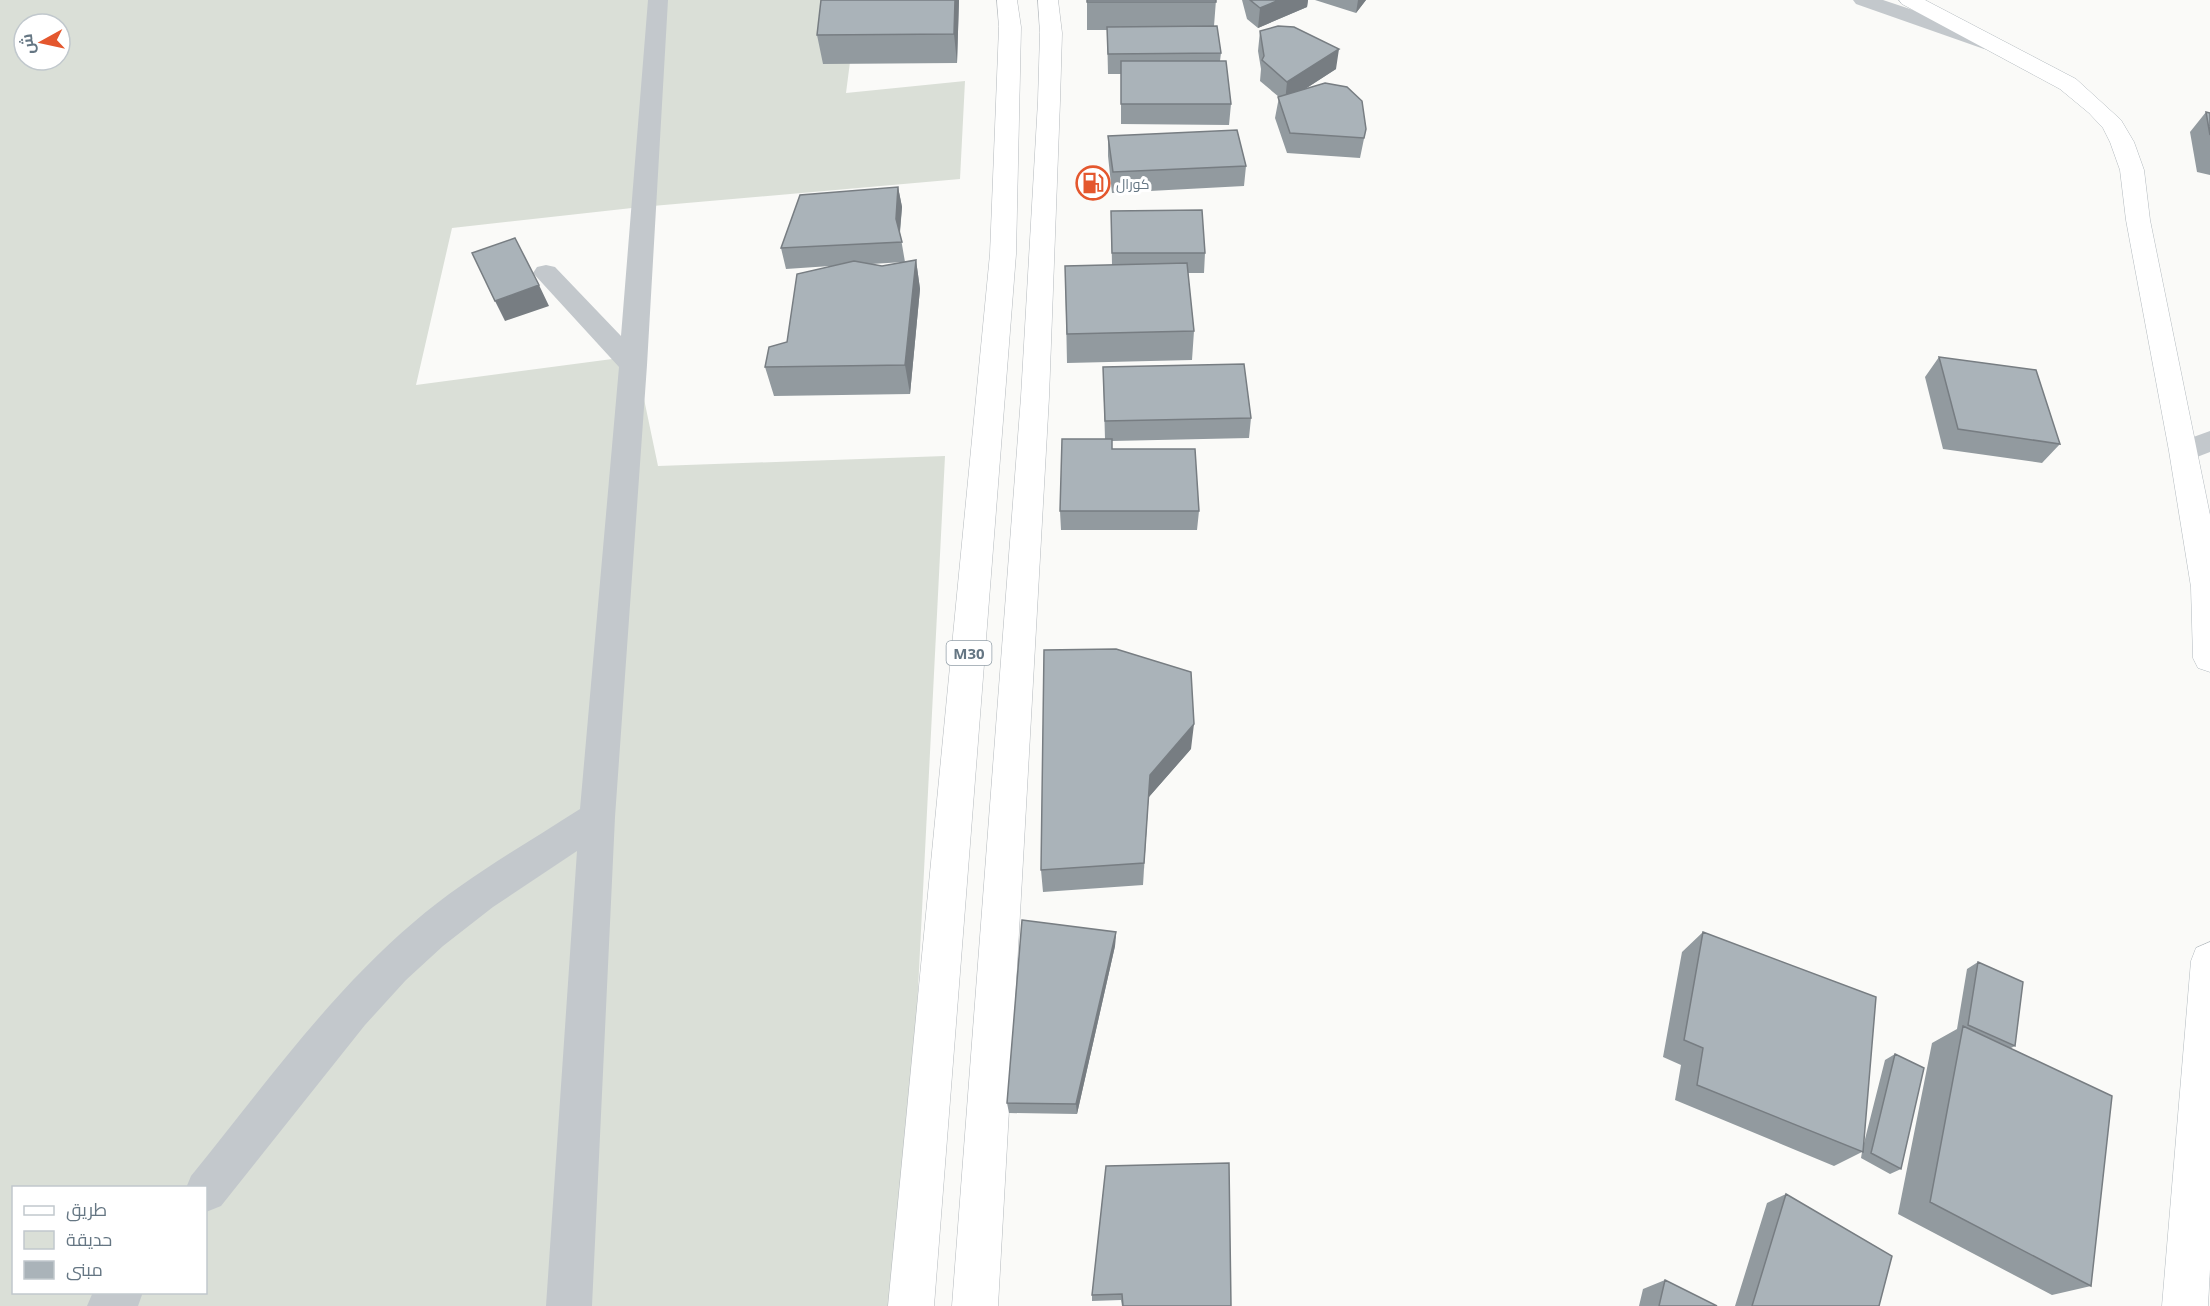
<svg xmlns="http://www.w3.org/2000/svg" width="2210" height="1306" font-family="'Open Sans',Cairo,sans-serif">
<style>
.green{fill:#dadfd7;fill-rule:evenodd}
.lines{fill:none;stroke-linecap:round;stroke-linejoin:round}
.secondary-casing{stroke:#b3babf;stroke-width:1}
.highway-casing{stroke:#b4b9bd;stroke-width:1}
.street{fill:#c3c8cc;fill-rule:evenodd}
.secondary{fill:#fff;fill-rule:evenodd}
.highway{fill:#fff;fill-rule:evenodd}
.wall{fill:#929a9f;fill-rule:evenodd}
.shaded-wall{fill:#777d82}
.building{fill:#aab3b9;stroke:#777d82;stroke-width:1.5}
.labels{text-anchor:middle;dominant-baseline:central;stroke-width:6;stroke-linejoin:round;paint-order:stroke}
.far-poi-label{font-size:14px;fill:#657683;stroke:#fff;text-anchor:start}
.shield{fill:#fff;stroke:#939fa8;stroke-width:1.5}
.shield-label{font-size:15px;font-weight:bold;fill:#657683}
</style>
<rect width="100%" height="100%" fill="#fafaf8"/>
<!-- green -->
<path class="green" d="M0 0H858L846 93 965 81 960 179 641 207 452 228 416 385 635 356 658 466 945 456 902 1306H0ZM24 24H60V60H24ZM14 1188H206V1292H14Z"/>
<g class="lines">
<!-- secondary casing -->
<g class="secondary-casing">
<path id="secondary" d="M1899 0H1925L2076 79 2121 120 2134 142 2144 170 2150 220 2210 515V672L2198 668 2193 658 2191 587 2169 451 2126 220 2120 170 2110 142 2103 128 2089 113 2060 89 1902 4Z
M2210 942V1269L2208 1306H2162L2191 961 2196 948Z"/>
</g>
<!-- highway casing -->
<g class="highway-casing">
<path id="highway" d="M997 0H1017L1021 27 1016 254 934 1306H888L990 254 999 27Z
M1038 0H1058L1062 33 1060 101 1049 397 998 1306H952L1021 397 1038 101 1040 33Z"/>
</g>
<!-- street -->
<path class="street" d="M648 0H668L647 365 615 817 592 1306H546L577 851 493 907 443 946 406 980 365 1025 221 1206 206 1212V1188H186L191 1176C262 1089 328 995 414 922 464 879 524 845 580 809L619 367 533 273 537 267 546 265 555 267 621 336Z
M1853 0H1883L2000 39 2003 44 2000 49 1992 50 1984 49 1856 4Z
M2210 431V452L2184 462 2174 458 2169 451 2174 444Z
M93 1292H143L138 1306H87Z"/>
<!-- secondary -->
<use href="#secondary" class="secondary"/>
<!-- highway -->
<use href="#highway" class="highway"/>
</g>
<!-- wall -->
<path class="wall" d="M959 0 957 63 823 64 817 35Z
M1087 0H1216L1214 26 1221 53 1220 61 1231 104 1229 125 1121 124V74H1108L1107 30H1087Z
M1242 0H1308L1307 7 1258 28 1247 19Z
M1315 0H1366L1356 13Z
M1260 31 1336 69 1305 89 1366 129 1360 158 1287 153 1275 118 1279 97 1260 81 1261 69 1258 51Z
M2206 112 2210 113V175L2197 172 2190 132Z
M1108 136 1246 166 1244 186 1112 193 1108 156Z
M898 187 902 207 900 233 905 262 916 260 920 289 910 394 774 396 765 367 787 342 830 266 786 269 781 248ZM904 262 882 266 871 264Z
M1111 211 1205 253 1204 273H1188L1194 331 1192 360 1067 363 1065 266 1112 265Z
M1939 357 2060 444 2042 463 1943 449 1925 377Z
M1103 367 1251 418 1249 438 1112 441V449L1199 511 1197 530H1061L1060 511 1105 439Z
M1191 749 1148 798 1143 885 1043 892 1041 870Z
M1116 932 1115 946 1077 1114 1009 1113 1007 1103Z
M1703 932 1863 1147 1885 1060 1895 1054 1901 1169 1890 1174 1861 1158 1862 1152 1834 1166 1675 1100 1681 1065 1663 1057 1682 952Z
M1978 962 2015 1046 2011 1048 2091 1286 2052 1295 1898 1214 1932 1043 1957 1029 1967 969Z
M1106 1166 1231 1306H1122L1121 1300 1092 1301V1295Z
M1786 1194 1879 1306H1735L1767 1203Z
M1665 1280 1717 1306H1639L1643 1289Z"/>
<!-- shaded-wall -->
<path class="shaded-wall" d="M955 0H959L957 63 954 34Z
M1279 0H1308L1307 7 1258 28 1260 8Z
M1358 0H1366L1356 13Z
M1339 49 1336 69 1285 102 1287 82Z
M898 187 902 207 899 240 896 219Z
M916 260 920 289 910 394 905 365Z
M539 285 549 306 505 321 495 301Z
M1194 724 1191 749 1148 798 1143 885 1150 775Z
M1116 932 1115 946 1077 1114 1076 1104Z"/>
<!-- building -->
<path class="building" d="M821 0H955L954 34 817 35Z
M1087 0H1216V2H1087Z
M1250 0H1279L1260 8Z
M1217 26 1221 53 1108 54 1107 27Z
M1278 26 1294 27 1339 49 1287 82 1262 60 1264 56 1260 31Z
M1121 61H1226L1231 104H1121Z
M1325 83 1347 87 1362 101 1366 129 1364 138 1290 133 1278 97Z
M2206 112 2210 113V135Z
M1237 130 1246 166 1113 172 1108 136Z
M898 187 896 219 902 242 781 248 800 195Z
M1202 210 1205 253H1112L1111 211Z
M515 238 539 285 495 301 472 253Z
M916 260 905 365 765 367 769 347 787 342 797 274 854 261 882 266Z
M1187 263 1194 331 1067 334 1065 266Z
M1939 357 2036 370 2060 444 1958 429Z
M1244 364 1251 418 1105 421 1103 367Z
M1062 439H1112V449H1195L1199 511H1060Z
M1116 649 1191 672 1194 724 1150 775 1144 863 1041 870 1044 650Z
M1022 920 1116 932 1076 1104 1007 1103Z
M1703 932 1876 997 1863 1152 1697 1085 1703 1048 1684 1040Z
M1978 962 2023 982 2015 1046 1968 1025Z
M1963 1026 2112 1096 2091 1286 1930 1202Z
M1895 1054 1924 1068 1901 1169 1871 1153Z
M1229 1163 1231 1306H1123L1122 1294 1092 1295 1106 1166Z
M1786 1194 1892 1256 1879 1306H1752Z
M1665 1280 1717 1306H1659Z"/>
<!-- icons -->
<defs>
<g id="fuel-ring" transform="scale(1.725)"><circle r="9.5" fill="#fff" stroke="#e4572e" stroke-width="1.5"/><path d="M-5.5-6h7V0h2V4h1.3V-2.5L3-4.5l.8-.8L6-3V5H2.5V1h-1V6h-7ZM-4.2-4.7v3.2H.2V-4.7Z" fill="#e4572e"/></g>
</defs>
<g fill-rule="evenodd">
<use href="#fuel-ring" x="1093" y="183"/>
</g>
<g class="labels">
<!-- far-poi labels -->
<g class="far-poi-label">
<text x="1116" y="183">كورال</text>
</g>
<!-- shield labels -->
<rect class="shield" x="946.5" y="641" width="45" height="24" rx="4.5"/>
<g class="shield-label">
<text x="969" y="653">M30</text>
</g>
</g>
<!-- legend -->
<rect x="12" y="1186" width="195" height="108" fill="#ffffff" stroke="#c1c8cd" stroke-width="1.5"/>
<rect x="24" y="1206" width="30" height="9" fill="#ffffff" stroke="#c1c8cd" stroke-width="1.5"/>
<text x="66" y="1216" font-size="18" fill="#657683">طريق</text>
<rect x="24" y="1231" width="30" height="18" fill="#dadfd7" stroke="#c1c8cd" stroke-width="1.5"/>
<text x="66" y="1246" font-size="18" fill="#657683">حديقة</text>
<rect x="24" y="1261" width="30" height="18" fill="#aab3b9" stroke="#c1c8cd" stroke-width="1.5"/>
<text x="66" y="1276" font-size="18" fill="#657683">مبنى</text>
<!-- north arrow -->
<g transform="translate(42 42) rotate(262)"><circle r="28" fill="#ffffff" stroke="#c1c8cd" stroke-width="1.5"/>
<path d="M0-4.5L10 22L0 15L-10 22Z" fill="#e4572e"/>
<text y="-9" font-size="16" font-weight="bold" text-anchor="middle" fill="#657683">ش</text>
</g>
</svg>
